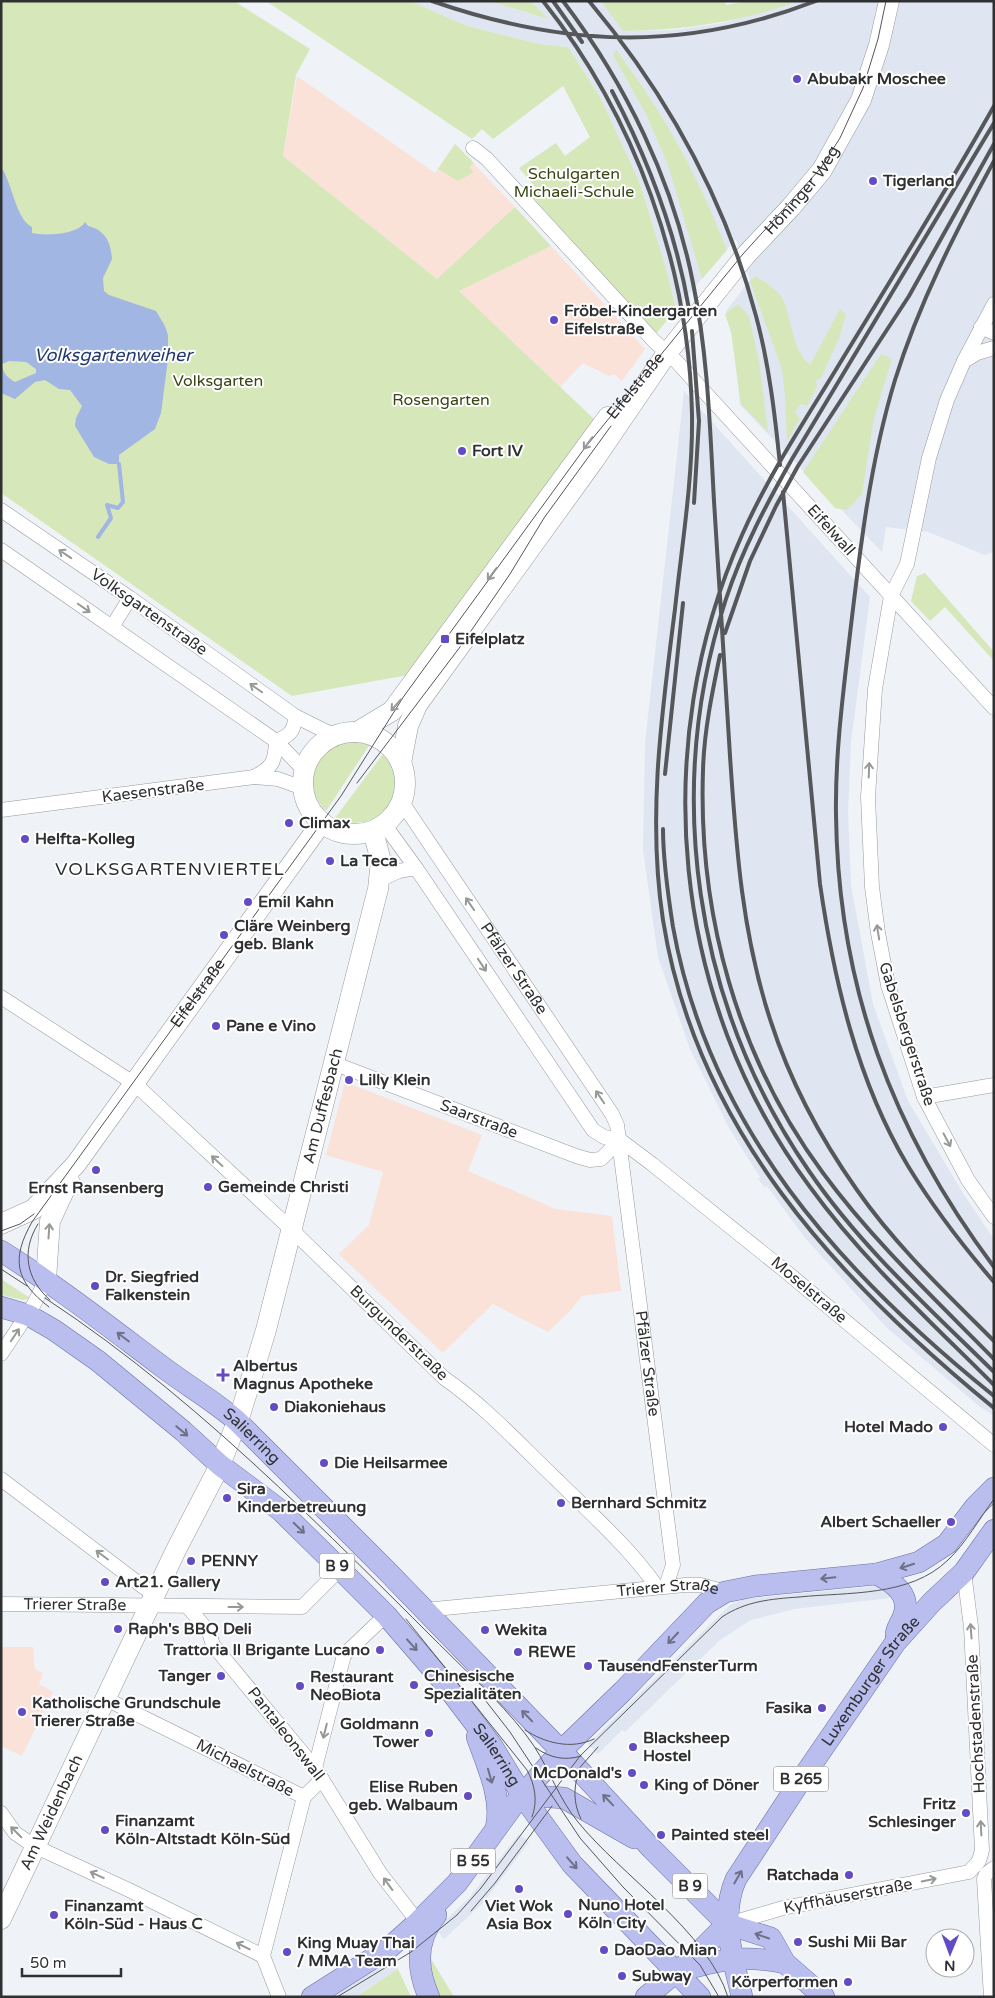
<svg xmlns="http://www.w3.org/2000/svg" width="995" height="1998" font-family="'Varela Round',sans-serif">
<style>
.built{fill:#dfe6f1}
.education{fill:#fae2d8}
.green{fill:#d6e7ba}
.water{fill:#a1b6e2;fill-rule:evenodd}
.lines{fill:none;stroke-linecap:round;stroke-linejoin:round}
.stream{stroke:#a1b6e2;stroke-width:4}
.street-casing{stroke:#96999d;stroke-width:15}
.secondary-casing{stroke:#96999d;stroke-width:21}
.primary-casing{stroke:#6a70a6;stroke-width:22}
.street{stroke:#fff;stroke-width:14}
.secondary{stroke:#fff;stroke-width:20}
.primary{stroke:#b9beef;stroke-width:21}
.tram{stroke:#56575a;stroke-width:1}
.rail{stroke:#56575a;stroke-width:4}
.oneway{stroke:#979898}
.oneway2{stroke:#6d7087}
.poi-dot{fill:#624bc4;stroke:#fff;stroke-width:2}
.labels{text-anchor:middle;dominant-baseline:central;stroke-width:4;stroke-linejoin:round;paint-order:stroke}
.shield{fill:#fff;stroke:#6d6e70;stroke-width:1}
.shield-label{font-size:15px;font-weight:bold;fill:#2f3032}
.poi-label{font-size:16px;font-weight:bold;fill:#2f3032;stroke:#fff;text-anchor:start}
.park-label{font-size:16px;fill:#374612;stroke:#fff}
.street-label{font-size:16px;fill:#2f3032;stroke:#fff}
.water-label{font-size:18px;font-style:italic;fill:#243a70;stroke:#fff}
.neighbourhood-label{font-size:18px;letter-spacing:1px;fill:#2f3032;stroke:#fff}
</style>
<rect width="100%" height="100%" fill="#eff2f7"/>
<!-- built -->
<path class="built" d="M410 1H489L547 19 531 1H608L622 15 630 31 675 30 723 23 799 1H994V552L985 555 928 532 886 527 882 552 740 405 732 331 726 311 750 280 736 239 676 309 666 268 639 181 600 97 568 47 539 44 467 26Z
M684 391 870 597 851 742 848 813 851 885 873 1004 908 1101 964 1195 994 1239V1416L979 1406 887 1328 805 1238 767 1186 764 1187 758 1179 760 1177 729 1128 690 1049 658 957 643 850 645 743Z
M888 1585 898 1597 794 1609 751 1620 720 1640 625 1732 622 1730 598 1754 588 1744 730 1605 744 1599Z
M519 1834 529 1842 483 1903 444 1939 436 1929 469 1898Z
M392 1960 398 1969 355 1997H330Z"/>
<!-- education -->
<path class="education" d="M297 76 435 173 455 144 515 207 437 279 283 156Z
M551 246 645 349 622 381 614 374 609 376 583 363 560 387 459 291Z
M345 1082 482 1135 468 1171 556 1209 612 1216 621 1291 582 1296 571 1310 548 1332 493 1304 443 1353 339 1254 369 1225 383 1172 326 1155Z
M1 1647H33L35 1669 43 1673 39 1684 53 1692 22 1756 3 1747 1 1744Z"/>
<!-- green -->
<path class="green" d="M1 1H234L310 49 296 75 283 156 437 279 515 207 551 246 459 291 594 419 408 675 292 696 1 493Z
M266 1H410L467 26 539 44 568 47 600 97 639 181 666 268 676 309 656 334 530 194 537 189 519 168 556 143 565 156 590 137 563 86 493 139 482 129 472 139Z
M489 1H531L548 19Z
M601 1H725L726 5 747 1H799C741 22 684 30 623 31Z
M616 50C665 115 697 174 727 250L702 279 668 165 647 116 613 55Z
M455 144 474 163 469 167 474 172 458 181 438 169Z
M755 276C765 282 776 288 782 298 793 319 791 349 810 365L840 309 846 314 840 336 821 378 816 380 817 387 807 406 801 404 795 412 800 418 787 442 785 396 782 369 750 281Z
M738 304 749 316 759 361 768 432 741 404 731 332 725 314Z
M881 354 892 359 874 418 862 494 847 510 835 508 803 472Z
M925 573 994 652V661L945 607 930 621 911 601 917 576Z
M349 738 372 741 326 811C298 783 314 747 349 738Z
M386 750C418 786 379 839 335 818Z
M1 1279 30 1298 23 1300 1 1295Z
M430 1957 454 1997H439L427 1959Z
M398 1969 411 1997H355L360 1994Z"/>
<!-- water -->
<path class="water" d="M1 167C12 182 16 220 32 227V233C44 236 78 235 85 222L88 226C105 230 111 242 112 259L103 278 104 291 109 295 156 311 165 326 168 335V359L161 413 155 429 119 455V464H109L94 457 75 426 76 418 82 406 70 390 59 389 45 380 35 382 15 399 1 393ZM9 361 26 362 36 369V373L15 382C7 377 3 374 2 364Z"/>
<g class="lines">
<!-- stream -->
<path class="stream" d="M98 537 111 518 107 505 118 508 123 502 119 464"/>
<!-- street casing -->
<g class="street-casing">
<g id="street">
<path d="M473 148 487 159 654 341 677 362 994 708"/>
<path d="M994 304 964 361 947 400 929 458 907 564 891 596 875 689 868 797 872 887 878 933 888 985 924 1097 968 1180 994 1217"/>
<path d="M981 327 994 333"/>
<path d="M964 361 977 353 994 348"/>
<path d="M1 510 130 598 295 716 335 736"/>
<path d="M1 550 276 741 304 770"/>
<path d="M112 627 130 598"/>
<path d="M276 741C289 736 295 731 295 716"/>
<path d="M254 777C273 767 275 762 276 741"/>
<path id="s1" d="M401 801 612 1114 617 1125 673 1565 666 1586"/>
<path d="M1 810 254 777 278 779 303 788"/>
<path d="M384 824 416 868 593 1130 604 1137 620 1140 652 1164 784 1270 994 1445"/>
<path d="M379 880 399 871 416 868"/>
<path d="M1 997 135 1084 292 1230 444 1378C486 1407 521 1446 558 1481 592 1515 629 1547 657 1587"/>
<path d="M333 1063 576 1156 590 1160 601 1159 620 1140"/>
<path d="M924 1097 994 1085"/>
<path d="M1 1354 33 1306 46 1280"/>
<path d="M1 1479 154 1595"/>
<path id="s2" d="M1 1604 302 1607 340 1569"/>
<path d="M188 1607 209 1632 213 1645 315 1768 380 1873 418 1922"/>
<path id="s3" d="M424 1610 685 1585H701L725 1592"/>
<path d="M106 1699 304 1797"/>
<path d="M315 1768 344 1655 386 1615"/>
<path d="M1 1813 15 1833 34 1846 129 1890 263 1956 279 1997"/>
<path d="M728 1924 783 1908 969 1872 979 1861 982 1850 971 1627 964 1572"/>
<path d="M263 1956 304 1797 322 1779"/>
<path d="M991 1997 984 1879 986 1874 994 1868"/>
</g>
</g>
<!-- secondary casing -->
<g class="secondary-casing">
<g id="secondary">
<path d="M357 732 392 711 608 417"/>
<circle cx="354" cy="783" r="51"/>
<path id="s4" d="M401 763 408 726 417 705 592 463 667 353 745 256 791 207 822 170 861 100 879 45 889 1"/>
<path d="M1 1224 34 1209 76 1164 322 822"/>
<path d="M46 1280 50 1221 69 1180"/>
<path id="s5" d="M1 1919 176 1550 220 1465 241 1412 266 1330 378 889 381 861 373 831"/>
</g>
</g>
<!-- primary casing -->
<g class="primary-casing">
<g id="primary">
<path id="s6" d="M1 1251C57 1286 108 1326 160 1365 186 1385 213 1400 237 1421L386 1570 569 1759 652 1849 727 1924 771 1938 785 1963 824 1997"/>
<path id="s7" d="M1 1307 28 1315 54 1330 98 1361 183 1431 220 1465 280 1510 340 1569 386 1615 442 1680 492 1746 522 1795 572 1864 700 1997"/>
<path d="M876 1574C893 1582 912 1595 903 1617 901 1623 896 1628 896 1635"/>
<path d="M477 1737C487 1765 503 1799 496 1828"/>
<path d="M522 1795 564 1798 634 1838"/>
<path d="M676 1972C719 1960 740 1954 785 1963"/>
<path d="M312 1997 389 1948 418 1922 457 1883 512 1807 561 1751 623 1691 707 1603 725 1592 755 1586 876 1574 919 1562 947 1544 975 1507 994 1488"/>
<path d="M429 1997C416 1968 416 1939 436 1915"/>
<path d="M646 1997 693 1958 727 1924"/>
<path id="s8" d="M742 1997C733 1958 719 1917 736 1879L799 1783 895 1643 932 1602 964 1572 994 1530"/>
</g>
</g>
<!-- street -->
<use href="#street" class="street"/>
<!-- secondary -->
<use href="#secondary" class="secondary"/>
<!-- primary -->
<use href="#primary" class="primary"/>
<!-- tram -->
<g class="tram">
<path d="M357 783 460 647 510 574 544 518 611 426"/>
<path d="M38 1224C21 1251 26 1279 50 1300"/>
<path d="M1 1231 20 1224 34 1214"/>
<path d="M1 1269 27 1286"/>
<path d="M45 1298C214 1409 349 1557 493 1697 507 1712 522 1728 534 1746 550 1771 559 1799 578 1822 621 1875 708 1932 728 1997"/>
<path id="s9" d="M49 1307C15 1281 11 1259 32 1222L341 796 404 696 584 449 743 254 820 169 840 138 863 88 878 39 886 1"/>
<path d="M406 1619 527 1770C535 1785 538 1801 532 1817"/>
<path d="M482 1696 510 1732 580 1838 623 1887 700 1965 719 1997"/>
<path d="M525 1730C545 1743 571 1750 594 1739"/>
<path d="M536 1748C550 1758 565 1761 581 1756"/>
<path d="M580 1769C573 1786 573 1803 581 1819"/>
<path d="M575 1773 598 1747"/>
<path d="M471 1911 495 1883 552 1806"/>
<path d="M337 1997 411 1952 457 1915 481 1888 580 1756 722 1617C746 1601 771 1599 799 1597 848 1592 910 1597 948 1560 966 1543 979 1519 994 1499"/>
</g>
<!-- rail -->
<path class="rail" d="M432 1C565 47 683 52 816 1
M543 1C635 117 689 265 692 414 693 479 682 544 675 609 662 712 647 816 663 920 696 1128 837 1280 994 1408
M553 1 582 42
M563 1C626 84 673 181 693 283 708 355 710 429 714 501 719 586 725 671 730 756 736 846 742 935 771 1022 790 1081 821 1139 857 1190 896 1246 946 1293 994 1341
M589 1C666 93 725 199 756 316 769 364 775 415 780 465
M612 91C648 159 676 233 689 309
M994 106C945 193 892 278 840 363 806 419 769 474 742 535 648 745 671 1001 810 1187 863 1260 930 1321 994 1385
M994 123 792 459C767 503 742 550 726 599 663 791 694 1004 809 1171 860 1246 929 1308 994 1372
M994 161C956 231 919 303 895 380 870 462 860 549 850 634 843 694 835 755 836 815 838 986 892 1131 994 1267
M692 331 699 421 694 503
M783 492 820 884C834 980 857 1081 908 1166 933 1207 962 1245 994 1282
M725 633 750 561 776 506 798 466 909 296 994 144
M720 655C712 693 704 732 703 770 698 913 737 1057 823 1173 873 1241 935 1299 994 1359
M665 774 683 603
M663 829C663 861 668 895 673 927 709 1127 840 1272 994 1396"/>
</g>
<!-- one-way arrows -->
<defs><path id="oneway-shaft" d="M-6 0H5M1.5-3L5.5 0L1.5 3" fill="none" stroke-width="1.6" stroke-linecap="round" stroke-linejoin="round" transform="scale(1.25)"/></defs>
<g class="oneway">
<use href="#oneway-shaft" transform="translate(588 443) rotate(127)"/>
<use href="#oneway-shaft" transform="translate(65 554) rotate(-146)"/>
<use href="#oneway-shaft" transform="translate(492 574) rotate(127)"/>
<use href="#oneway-shaft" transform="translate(84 608) rotate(35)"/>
<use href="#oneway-shaft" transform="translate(256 688) rotate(-145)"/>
<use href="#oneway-shaft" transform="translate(396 705) rotate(131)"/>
<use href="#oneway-shaft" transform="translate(869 770) rotate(-88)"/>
<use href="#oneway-shaft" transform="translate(470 904) rotate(-124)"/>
<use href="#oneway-shaft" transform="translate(878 932) rotate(-99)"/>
<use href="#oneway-shaft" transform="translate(482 965) rotate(56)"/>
<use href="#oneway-shaft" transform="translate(600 1097) rotate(-124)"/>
<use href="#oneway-shaft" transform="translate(947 1140) rotate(62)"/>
<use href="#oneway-shaft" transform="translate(217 1161) rotate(-137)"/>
<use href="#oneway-shaft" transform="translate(49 1231) rotate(-86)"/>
<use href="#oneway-shaft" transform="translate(15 1335) rotate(-56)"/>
<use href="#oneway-shaft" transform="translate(102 1555) rotate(-143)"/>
<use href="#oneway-shaft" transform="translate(236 1607)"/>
<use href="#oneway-shaft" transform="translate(971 1631) rotate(-94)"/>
<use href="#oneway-shaft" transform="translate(325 1731) rotate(104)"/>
<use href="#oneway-shaft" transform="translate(981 1828) rotate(-93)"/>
<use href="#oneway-shaft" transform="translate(16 1832) rotate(-135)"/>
<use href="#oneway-shaft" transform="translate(97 1875) rotate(-155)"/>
<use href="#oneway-shaft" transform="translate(929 1880) rotate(-11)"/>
<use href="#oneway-shaft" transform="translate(388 1884) rotate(-126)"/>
<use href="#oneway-shaft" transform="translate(243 1946) rotate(-154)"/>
</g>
<g class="oneway2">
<use href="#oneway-shaft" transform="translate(123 1337) rotate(-143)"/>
<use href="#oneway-shaft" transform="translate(182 1431) rotate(40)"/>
<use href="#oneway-shaft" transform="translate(299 1528) rotate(44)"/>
<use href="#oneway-shaft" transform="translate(907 1566) rotate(162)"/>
<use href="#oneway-shaft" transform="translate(828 1578) rotate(174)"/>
<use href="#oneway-shaft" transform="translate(673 1638) rotate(133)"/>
<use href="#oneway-shaft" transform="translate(412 1645) rotate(48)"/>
<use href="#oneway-shaft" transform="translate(527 1716) rotate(-134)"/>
<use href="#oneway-shaft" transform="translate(490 1776) rotate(74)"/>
<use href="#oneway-shaft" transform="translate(608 1800) rotate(-134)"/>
<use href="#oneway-shaft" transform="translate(572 1863) rotate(49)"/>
<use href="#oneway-shaft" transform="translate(738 1877) rotate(-60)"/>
<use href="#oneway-shaft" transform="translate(762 1936) rotate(-161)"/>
</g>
<!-- markers -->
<g class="poi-dot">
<circle cx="797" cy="79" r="5"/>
<circle cx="873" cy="181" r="5"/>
<circle cx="554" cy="320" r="5"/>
<circle cx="462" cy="451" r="5"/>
<rect x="440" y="634" width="10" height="10" rx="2.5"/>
<circle cx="289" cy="823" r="5"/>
<circle cx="25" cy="839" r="5"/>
<circle cx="330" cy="861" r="5"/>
<circle cx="248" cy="902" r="5"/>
<circle cx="224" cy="935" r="5"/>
<circle cx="216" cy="1026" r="5"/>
<circle cx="349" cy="1080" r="5"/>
<circle cx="96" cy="1170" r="5"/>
<circle cx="208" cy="1187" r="5"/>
<circle cx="95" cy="1286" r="5"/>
<path d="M220.5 1367.5h5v5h5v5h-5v5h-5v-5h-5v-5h5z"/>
<circle cx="274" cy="1407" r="5"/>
<circle cx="943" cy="1427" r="5"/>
<circle cx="324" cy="1463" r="5"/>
<circle cx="227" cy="1498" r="5"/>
<circle cx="561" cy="1503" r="5"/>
<circle cx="951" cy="1522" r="5"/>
<circle cx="191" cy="1561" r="5"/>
<circle cx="105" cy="1582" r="5"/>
<circle cx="118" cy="1629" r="5"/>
<circle cx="485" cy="1630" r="5"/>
<circle cx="380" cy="1650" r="5"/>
<circle cx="518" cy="1652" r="5"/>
<circle cx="588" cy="1666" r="5"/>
<circle cx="221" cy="1676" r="5"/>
<circle cx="414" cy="1685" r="5"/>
<circle cx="300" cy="1686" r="5"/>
<circle cx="822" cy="1708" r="5"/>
<circle cx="22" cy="1712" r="5"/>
<circle cx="429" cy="1733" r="5"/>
<circle cx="633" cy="1747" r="5"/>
<circle cx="632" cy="1773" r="5"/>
<circle cx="644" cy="1785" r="5"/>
<circle cx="468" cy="1796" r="5"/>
<circle cx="966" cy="1813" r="5"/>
<circle cx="105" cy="1830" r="5"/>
<circle cx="661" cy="1835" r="5"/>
<circle cx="849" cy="1875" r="5"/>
<circle cx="519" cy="1889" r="5"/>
<circle cx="568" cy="1914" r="5"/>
<circle cx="54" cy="1915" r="5"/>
<circle cx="798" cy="1942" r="5"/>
<circle cx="604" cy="1950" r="5"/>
<circle cx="287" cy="1952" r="5"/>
<circle cx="622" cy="1976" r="5"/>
<circle cx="848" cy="1982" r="5"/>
</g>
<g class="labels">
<!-- shield labels -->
<g class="shield">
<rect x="319.5" y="1553.5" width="35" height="25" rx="4"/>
<rect x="773.5" y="1766.5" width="55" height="25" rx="4"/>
<rect x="450.5" y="1848.5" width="45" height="25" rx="4"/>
<rect x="672.5" y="1873.5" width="35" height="25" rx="4"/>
</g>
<g class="shield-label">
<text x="337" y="1566">B 9</text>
<text x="801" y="1779">B 265</text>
<text x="473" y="1861">B 55</text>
<text x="690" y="1886">B 9</text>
</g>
<!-- poi labels -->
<g class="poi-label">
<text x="807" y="79">Abubakr Moschee</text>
<text x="883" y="181">Tigerland</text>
<text x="564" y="311">Fröbel-Kindergarten<tspan x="564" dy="18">Eifelstraße</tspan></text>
<text x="472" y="451">Fort IV</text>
<text x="455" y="639">Eifelplatz</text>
<text x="299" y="823">Climax</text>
<text x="35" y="839">Helfta-Kolleg</text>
<text x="340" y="861">La Teca</text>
<text x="258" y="902">Emil Kahn</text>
<text x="234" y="926">Cläre Weinberg<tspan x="234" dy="18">geb. Blank</tspan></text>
<text x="226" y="1026">Pane e Vino</text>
<text x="359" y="1080">Lilly Klein</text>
<text x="218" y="1187">Gemeinde Christi</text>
<text x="96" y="1188" text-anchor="middle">Ernst Ransenberg</text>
<text x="105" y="1277">Dr. Siegfried<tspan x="105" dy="18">Falkenstein</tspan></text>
<text x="233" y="1366">Albertus<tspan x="233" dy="18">Magnus Apotheke</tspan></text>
<text x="284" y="1407">Diakoniehaus</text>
<text x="933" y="1427" text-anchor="end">Hotel Mado</text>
<text x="334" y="1463">Die Heilsarmee</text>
<text x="237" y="1489">Sira<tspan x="237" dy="18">Kinderbetreuung</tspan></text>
<text x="571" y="1503">Bernhard Schmitz</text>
<text x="941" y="1522" text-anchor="end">Albert Schaeller</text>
<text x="201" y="1561">PENNY</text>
<text x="115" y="1582">Art21. Gallery</text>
<text x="128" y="1629">Raph's BBQ Deli</text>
<text x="495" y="1630">Wekita</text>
<text x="370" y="1650" text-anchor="end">Trattoria Il Brigante Lucano</text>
<text x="528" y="1652">REWE</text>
<text x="598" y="1666">TausendFensterTurm</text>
<text x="211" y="1676" text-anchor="end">Tanger</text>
<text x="424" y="1676">Chinesische<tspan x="424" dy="18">Spezialitäten</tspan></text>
<text x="310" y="1677">Restaurant<tspan x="310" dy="18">NeoBiota</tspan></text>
<text x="32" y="1703">Katholische Grundschule<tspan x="32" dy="18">Trierer Straße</tspan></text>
<text x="812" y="1708" text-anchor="end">Fasika</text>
<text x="419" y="1724" text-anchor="end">Goldmann<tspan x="419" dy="18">Tower</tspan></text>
<text x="643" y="1738">Blacksheep<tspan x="643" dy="18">Hostel</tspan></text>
<text x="622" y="1773" text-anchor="end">McDonald's</text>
<text x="654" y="1785">King of Döner</text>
<text x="458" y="1787" text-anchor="end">Elise Ruben<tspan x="458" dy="18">geb. Walbaum</tspan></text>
<text x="956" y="1804" text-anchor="end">Fritz<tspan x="956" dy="18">Schlesinger</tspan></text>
<text x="115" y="1821">Finanzamt<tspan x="115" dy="18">Köln-Altstadt Köln-Süd</tspan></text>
<text x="671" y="1835">Painted steel</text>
<text x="839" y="1875" text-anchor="end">Ratchada</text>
<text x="578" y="1905">Nuno Hotel<tspan x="578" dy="18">Köln City</tspan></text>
<text x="64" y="1906">Finanzamt<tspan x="64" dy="18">Köln-Süd - Haus C</tspan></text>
<text x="519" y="1906" text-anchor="middle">Viet Wok<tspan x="519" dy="18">Asia Box</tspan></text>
<text x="808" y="1942">Sushi Mii Bar</text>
<text x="297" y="1943">King Muay Thai<tspan x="297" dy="18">/ MMA Team</tspan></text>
<text x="614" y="1950">DaoDao Mian</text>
<text x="632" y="1976">Subway</text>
<text x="838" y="1982" text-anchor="end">Körperformen</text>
</g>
<!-- park labels -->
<g class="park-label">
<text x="574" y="174">Schulgarten<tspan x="574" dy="18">Michaeli-Schule</tspan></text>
<text x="218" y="381">Volksgarten</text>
<text x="441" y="400">Rosengarten</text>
</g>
<!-- street labels -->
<g class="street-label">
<text stroke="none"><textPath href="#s4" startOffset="704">Höninger Weg</textPath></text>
<text stroke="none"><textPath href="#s9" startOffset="1130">Eifelstraße</textPath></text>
<text transform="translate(831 530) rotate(48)">Eifelwall</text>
<text transform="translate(149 612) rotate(35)">Volksgartenstraße</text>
<text transform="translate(153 791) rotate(-7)">Kaesenstraße</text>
<text stroke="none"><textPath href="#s1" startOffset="202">Pfälzer Straße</textPath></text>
<text stroke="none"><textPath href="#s9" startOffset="381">Eifelstraße</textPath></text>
<text transform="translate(907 1034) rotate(72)">Gabelsbergerstraße</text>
<text stroke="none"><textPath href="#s5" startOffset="878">Am Duffesbach</textPath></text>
<text transform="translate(479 1119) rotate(21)">Saarstraße</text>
<text transform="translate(809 1290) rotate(40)">Moselstraße</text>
<text transform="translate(399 1333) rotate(44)">Burgunderstraße</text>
<text stroke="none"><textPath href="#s1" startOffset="630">Pfälzer Straße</textPath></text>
<text stroke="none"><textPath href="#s6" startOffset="312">Salierring</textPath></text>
<text stroke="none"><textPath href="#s3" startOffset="245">Trierer Straße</textPath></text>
<text stroke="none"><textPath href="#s2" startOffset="74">Trierer Straße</textPath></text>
<text stroke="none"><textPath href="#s8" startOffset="360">Luxemburger Straße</textPath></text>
<text transform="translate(976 1724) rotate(-93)">Hochstadenstraße</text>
<text transform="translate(286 1734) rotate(52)">Pantaleonswall</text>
<text stroke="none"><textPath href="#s7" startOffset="675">Salierring</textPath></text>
<text transform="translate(245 1768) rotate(27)">Michaelstraße</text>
<text stroke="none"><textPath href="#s5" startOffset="118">Am Weidenbach</textPath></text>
<text transform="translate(848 1896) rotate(-11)">Kyffhäuserstraße</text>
</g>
<!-- water labels -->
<g class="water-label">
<text x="113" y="355">Volksgartenweiher</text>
</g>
<!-- neighbourhood labels -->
<g class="neighbourhood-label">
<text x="170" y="869">VOLKSGARTENVIERTEL</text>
</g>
</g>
<!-- border -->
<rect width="995" height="1998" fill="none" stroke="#2f3032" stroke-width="5"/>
<!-- north arrow -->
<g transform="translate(950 1953) rotate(181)"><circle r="24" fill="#ffffff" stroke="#acacad"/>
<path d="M0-4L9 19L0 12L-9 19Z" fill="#624bc4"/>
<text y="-8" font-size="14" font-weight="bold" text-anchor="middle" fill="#2f3032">N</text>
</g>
<!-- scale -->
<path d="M22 1968v8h99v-8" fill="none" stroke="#2f3032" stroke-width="2.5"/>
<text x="30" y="1968" font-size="15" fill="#2f3032" stroke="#ffffff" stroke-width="4" paint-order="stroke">50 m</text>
</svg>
